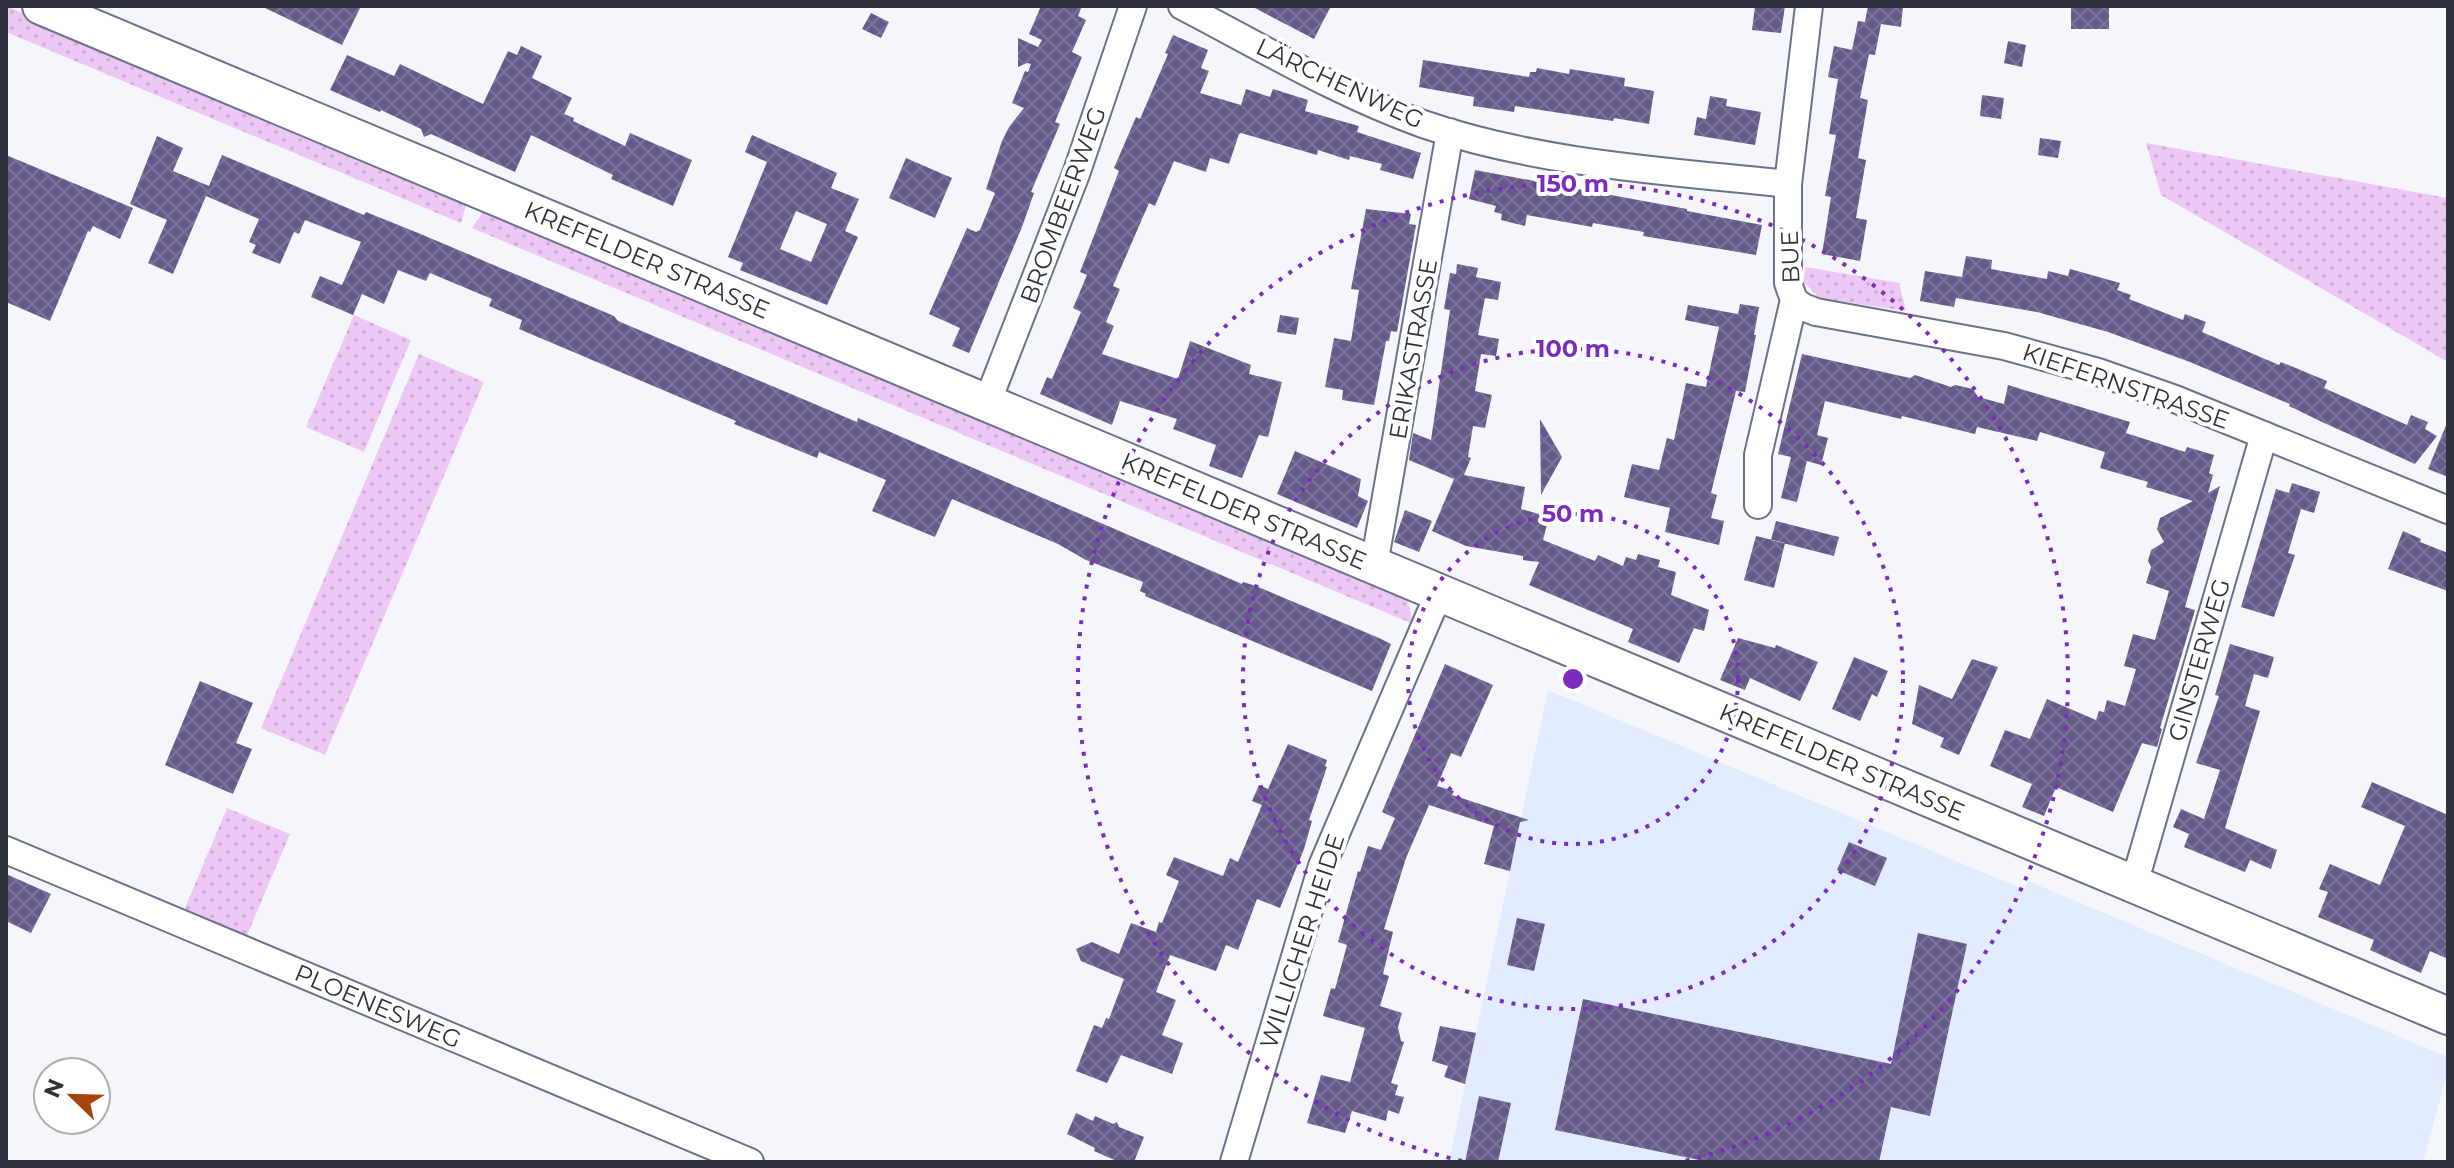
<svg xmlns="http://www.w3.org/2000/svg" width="2454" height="1168" font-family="Montserrat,sans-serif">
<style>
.built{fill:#e2ebff}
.grass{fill:url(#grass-dots)}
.building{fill:url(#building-cross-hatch);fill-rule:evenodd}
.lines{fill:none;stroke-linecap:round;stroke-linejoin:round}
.street-casing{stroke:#69738a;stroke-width:30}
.secondary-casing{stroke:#69738a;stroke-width:40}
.street{stroke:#fff;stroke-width:26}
.secondary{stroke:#fff;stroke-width:36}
.ring{fill:none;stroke:#7b2cbf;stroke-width:4;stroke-dasharray:4 8}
.labels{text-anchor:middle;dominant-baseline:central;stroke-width:8;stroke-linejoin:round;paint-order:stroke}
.street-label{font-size:24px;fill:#2e323c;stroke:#fff}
.centre{fill:#7b2cbf;stroke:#fff;stroke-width:4}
.ring-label{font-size:24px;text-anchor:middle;font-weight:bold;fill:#7b2cbf;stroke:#fff;stroke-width:8;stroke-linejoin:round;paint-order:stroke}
</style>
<defs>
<pattern id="grass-dots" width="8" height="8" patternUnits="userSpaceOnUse" patternTransform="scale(2)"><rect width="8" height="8" fill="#eec8f4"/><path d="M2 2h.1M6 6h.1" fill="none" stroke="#ccacd2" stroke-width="1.8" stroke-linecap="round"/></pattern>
<pattern id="building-cross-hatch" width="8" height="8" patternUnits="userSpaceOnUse" patternTransform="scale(2)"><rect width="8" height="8" fill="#655a8a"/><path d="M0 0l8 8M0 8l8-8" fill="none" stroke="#7c7498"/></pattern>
</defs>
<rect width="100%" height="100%" fill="#f4f6fc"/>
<!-- built -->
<path class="built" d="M1548 690 2025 890 2028 881 2448 1057V1070L2423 1162H1449Z"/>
<!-- grass -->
<path class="grass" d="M6 6 468 199 461 223 6 32Z
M2146 143 2448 198V362L2161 195Z
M486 208 1406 592 1413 624 472 228Z
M1806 267 1899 283 1906 311 1819 298 1803 281Z
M354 315 411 340 364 452 306 427Z
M419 354 484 382 325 755 261 728Z
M227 808 290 834 245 940 182 915Z"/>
<!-- building -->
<path class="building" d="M261 6H361L342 45Z
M1041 6H1082L1078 16 1086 20 1072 52 1082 57 1055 122 1060 124 1031 192 1034 193 1022 227 969 353 952 346 960 328 929 314 967 228 976 232 980 230 995 193 986 189 1002 141 1009 127 1024 108 1012 103 1025 71 1028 72 1031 64 1027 63 1018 67V38L1038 47 1042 40 1029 34Z
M1251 6H1331L1314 39Z
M1755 6H1785L1781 33 1752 30Z
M1868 6H1903L1901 27 1881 24 1875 55 1869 54 1860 98 1868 100 1858 158 1866 160 1856 218 1867 220 1860 261 1822 254 1831 197 1825 196 1836 135 1829 134 1838 79 1828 77 1834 46 1852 50 1858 21 1873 23 1865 22Z
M2071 8H2109V29H2071Z
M871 13 889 22 881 38 862 29Z
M1173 35 1208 50 1201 68 1209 71 1200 93 1241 105 1246 89 1270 97 1273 89 1308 100 1305 111 1359 126 1357 132 1421 153 1413 179 1380 170 1382 164 1350 156 1349 160 1318 150 1317 155 1241 133 1239 134 1229 164 1210 158 1206 172 1174 161 1155 206 1149 203 1113 286 1120 289 1106 322 1114 326 1102 354 1178 379 1190 341 1251 365 1249 374 1282 382 1268 437 1259 435 1242 478 1209 466 1216 445 1173 429 1177 419 1120 401 1112 425 1040 394 1047 377 1052 379 1081 312 1073 308 1087 275 1080 272 1119 171 1114 168 1136 117 1140 119 1168 54 1165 53Z
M2008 41 2026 45 2022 67 2004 63Z
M521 46 542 56 532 78 572 98 564 114 574 118 573 121 625 146 630 133 692 160 673 206 611 179 613 175 531 135 515 172 431 134 424 137 421 129 381 110 380 112 330 90 347 55 394 76 400 64 483 104 508 51 517 55Z
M1423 60 1529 77 1530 72H1536L1537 68 1569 74 1570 69 1625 78 1624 86 1654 91 1649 124 1614 118 1613 121 1515 106 1514 112 1473 106 1474 97 1419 87Z
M1982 95 2004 98 2001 119 1980 116Z
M1710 96 1727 99 1726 106 1761 112 1755 145 1694 135 1697 117 1706 119Z
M752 135 837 173 831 188 859 199 845 231 858 237 827 305 740 270 743 263 728 257 767 162 745 152ZM796 211 827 224 811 262 780 249Z
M157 136 183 148 173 171 209 186 222 155 364 215 366 212 423 235 614 316 618 321 857 422 858 418 1242 584 1243 582 1256 586 1379 638 1391 644 1372 691 1145 596 1146 594 1140 591 1143 582 1086 560 1058 544 952 499 935 537 872 511 886 480 819 452 817 458 734 424 736 421 519 329 522 320 489 306 492 299 430 273 426 281 398 270 384 304 362 294 353 315 311 297 320 276 342 285 361 242 305 220 299 234 294 232 280 264 252 253 256 245 249 242 259 219 206 196 173 274 148 263 167 220 130 204Z
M2040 138 2061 141 2058 158 2038 155Z
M6 155 133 208 120 239 93 226 90 232 88 231 50 321 6 302Z
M906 158 952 178 935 218 889 198Z
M1475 170 1687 209V211L1762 225 1756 255 1655 238 1643 236 1644 232 1593 223 1592 227 1527 215 1525 226 1501 220 1502 214 1494 212 1496 206 1469 199Z
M1366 209 1411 214 1409 224 1416 225 1397 332 1391 331 1389 341H1386L1374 405 1342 400 1343 390 1325 387 1334 338 1351 341 1359 290 1351 289Z
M1966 256 1992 260 1991 269 2047 279 2048 271 2068 276 2070 269 2120 283 2117 290 2131 295 2129 299 2183 320 2185 314 2206 322 2202 332 2279 365 2281 362 2327 381 2324 388 2407 425 2411 415 2428 422 2425 429 2437 436 2415 464 2322 422 2289 406 2290 404 2190 362 2108 332 2037 312 1956 298 1954 307 1920 301 1925 271 1962 277Z
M1457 264 1478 268 1476 277 1501 282 1498 300 1485 298 1478 335 1499 339 1496 356 1481 354 1475 391 1492 395 1485 428 1473 426 1468 457 1471 458 1464 475 1525 487 1521 509 1549 517 1543 540 1595 561 1598 555 1623 566 1626 557 1636 560 1638 554 1660 560 1658 567 1676 572 1671 595 1709 610 1704 631 1694 628 1679 663 1628 642 1633 629 1529 585 1539 562 1523 560V556L1466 546 1432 531 1454 479 1409 460 1413 433 1431 440 1450 310 1444 309 1450 273 1456 274Z
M1740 304 1759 307 1754 335H1756L1745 392 1736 391 1711 493 1717 495 1711 518 1724 521 1719 545 1665 532 1670 508 1624 497 1632 464 1659 470 1667 438 1674 440 1686 383 1706 387 1719 327 1685 320 1688 305 1738 314Z
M1280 315 1299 318 1296 335 1277 332Z
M1802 354 1910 378 1915 375 1951 387 1955 385 1973 389 1978 397 2004 404 2008 385 2130 422 2126 433 2185 452 2187 447 2214 455 2209 473 2213 475 2208 493 2220 486 2185 607 2195 610 2160 728 2162 729 2157 747 2142 743 2113 812 2056 787 2044 816 2022 807 2032 784 1990 766 2005 730 2030 739 2047 699 2096 720 2099 711 2104 712 2107 700 2125 706 2136 669 2124 666 2133 634 2155 640 2169 591 2146 583 2151 567 2148 561 2151 550 2164 542 2157 529 2160 518 2193 501 2146 487 2148 482 2100 468 2105 452 2040 432 2037 441 1977 427 1975 434 1902 416 1901 419 1825 401 1817 435 1828 438 1821 465 1807 461 1797 502 1781 498 1791 457 1778 454Z
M1540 419 1562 457 1541 495Z
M2447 423H2448V477L2428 469Z
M1295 451 1361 479 1358 496 1368 501 1357 528 1277 494Z
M2292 483 2320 492 2314 513 2301 509 2288 553 2295 555 2274 617 2241 607 2276 489 2289 493Z
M1405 510 1432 521 1419 552 1394 542Z
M1776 521 1839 537 1834 556 1771 540Z
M2403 531 2421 539 2420 542 2448 553V591L2388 569Z
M1756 536 1785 543 1774 588 1744 580Z
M1738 638 1775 648 1776 645 1818 662 1800 701 1750 678 1745 690 1720 680Z
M2230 644 2274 657 2268 678 2254 674 2245 706 2260 711 2225 828 2277 850 2271 869 2250 860 2245 872 2184 847 2189 834 2173 827 2181 809 2204 819 2220 770 2196 763 2219 696 2215 695Z
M1854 657 1888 671 1877 697 1872 694 1860 721 1832 709Z
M1972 659 1998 667 1959 755 1940 747 1944 738 1912 724 1919 685 1952 699Z
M1445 664 1493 685 1461 757 1451 753 1437 786 1454 791 1452 795 1529 820 1520 822 1510 871 1484 864 1494 826 1429 805 1406 858 1384 929 1393 932 1383 974 1389 976 1380 1006 1402 1013 1398 1027 1401 1041 1404 1042 1391 1083 1398 1085 1395 1095 1404 1097 1399 1114 1388 1110 1386 1121 1352 1111 1345 1133 1307 1123 1321 1075 1350 1082 1365 1028 1323 1016 1331 988 1335 989 1347 945 1338 942 1358 871 1360 872 1368 846 1381 850 1395 818 1382 812Z
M200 681 253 703 236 743 252 749 233 794 165 765Z
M1288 744 1327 760 1325 766 1327 767 1309 820 1312 821 1304 849 1280 908 1257 899 1238 950 1226 945 1216 971 1170 955 1156 992 1176 1000 1162 1035 1183 1043 1172 1074 1121 1055 1107 1083 1076 1071 1094 1025 1102 1028 1106 1018 1109 1019 1124 979 1081 961 1076 949 1092 942 1119 954 1131 923 1156 932 1159 922 1162 923 1179 881 1166 875 1174 857 1223 876 1230 858 1238 862 1262 805 1252 801 1259 785 1268 789Z
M2372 782 2448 815V959L2430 951 2421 973 2370 950 2374 940 2318 917 2328 892 2319 889 2330 864 2380 885 2405 826 2361 807Z
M1849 842 1887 858 1875 886 1837 870Z
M6 874 51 894 31 933 6 921Z
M1517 918 1545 924 1534 971 1507 965Z
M1918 933 1967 944 1930 1116 1891 1107 1879 1162H1709L1555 1130 1583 999 1891 1064Z
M1440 1026 1476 1033 1465 1084 1444 1077 1448 1066 1432 1061Z
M1479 1096 1511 1103 1498 1162H1465Z
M1076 1113 1093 1121 1095 1116 1113 1124 1117 1122 1119 1127 1144 1137 1134 1162H1119L1094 1151 1095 1148 1067 1134Z"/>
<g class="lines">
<!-- street casing -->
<g class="street-casing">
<path id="street" d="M1182 6C1261 47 1339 94 1423 124 1539 164 1667 171 1788 184
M1794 300 1803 307 1816 312 2004 346 2098 372 2175 399 2448 510
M987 403 1076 174 1133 6
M1758 505V455L1794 300 1788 283V184L1809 6
M1374 565 1450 132
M6 850 750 1162
M2126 881 2139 867 2264 435
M1234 1162 1322 866 1439 593"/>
</g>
<!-- secondary casing -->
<g class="secondary-casing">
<path id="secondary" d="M41 6 2448 1016"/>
</g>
<!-- street -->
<use href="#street" class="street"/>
<!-- secondary -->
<use href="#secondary" class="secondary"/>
</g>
<!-- distance rings -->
<g class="ring">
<circle cx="1573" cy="679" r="165"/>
<circle cx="1573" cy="679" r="330"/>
<path d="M1462 1161A495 495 0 1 1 1684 1161"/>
</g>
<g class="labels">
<!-- street labels -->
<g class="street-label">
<text transform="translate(1340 83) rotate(25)">LÄRCHENWEG</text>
<text transform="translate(1063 205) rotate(-70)">BROMBEERWEG</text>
<text transform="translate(1790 257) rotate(-92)">BUE</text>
<text transform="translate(647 260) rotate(23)">KREFELDER STRASSE</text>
<text transform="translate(1413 349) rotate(-80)">ERIKASTRASSE</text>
<text transform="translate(2126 386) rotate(19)">KIEFERNSTRASSE</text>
<text transform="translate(1244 511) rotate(23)">KREFELDER STRASSE</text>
<text transform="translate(2199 660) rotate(-74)">GINSTERWEG</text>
<text transform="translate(1842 762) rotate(23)">KREFELDER STRASSE</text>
<text transform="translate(1302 941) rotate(-72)">WILLICHER HEIDE</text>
<text transform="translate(378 1006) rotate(23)">PLOENESWEG</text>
</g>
</g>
<circle cx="1573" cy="679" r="12" class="centre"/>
<g class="ring-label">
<text x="1573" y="192">150 m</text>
<text x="1573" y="357">100 m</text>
<text x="1573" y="522">50 m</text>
</g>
<!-- border -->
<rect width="2454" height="1168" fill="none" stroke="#2e323c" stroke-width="16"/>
<!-- north arrow -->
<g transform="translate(72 1096) rotate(293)"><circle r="38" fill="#ffffff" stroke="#abadb1" stroke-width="2"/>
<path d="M0-6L14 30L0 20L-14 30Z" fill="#a7430e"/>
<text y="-12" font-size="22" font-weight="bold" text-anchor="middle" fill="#2e323c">N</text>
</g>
</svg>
